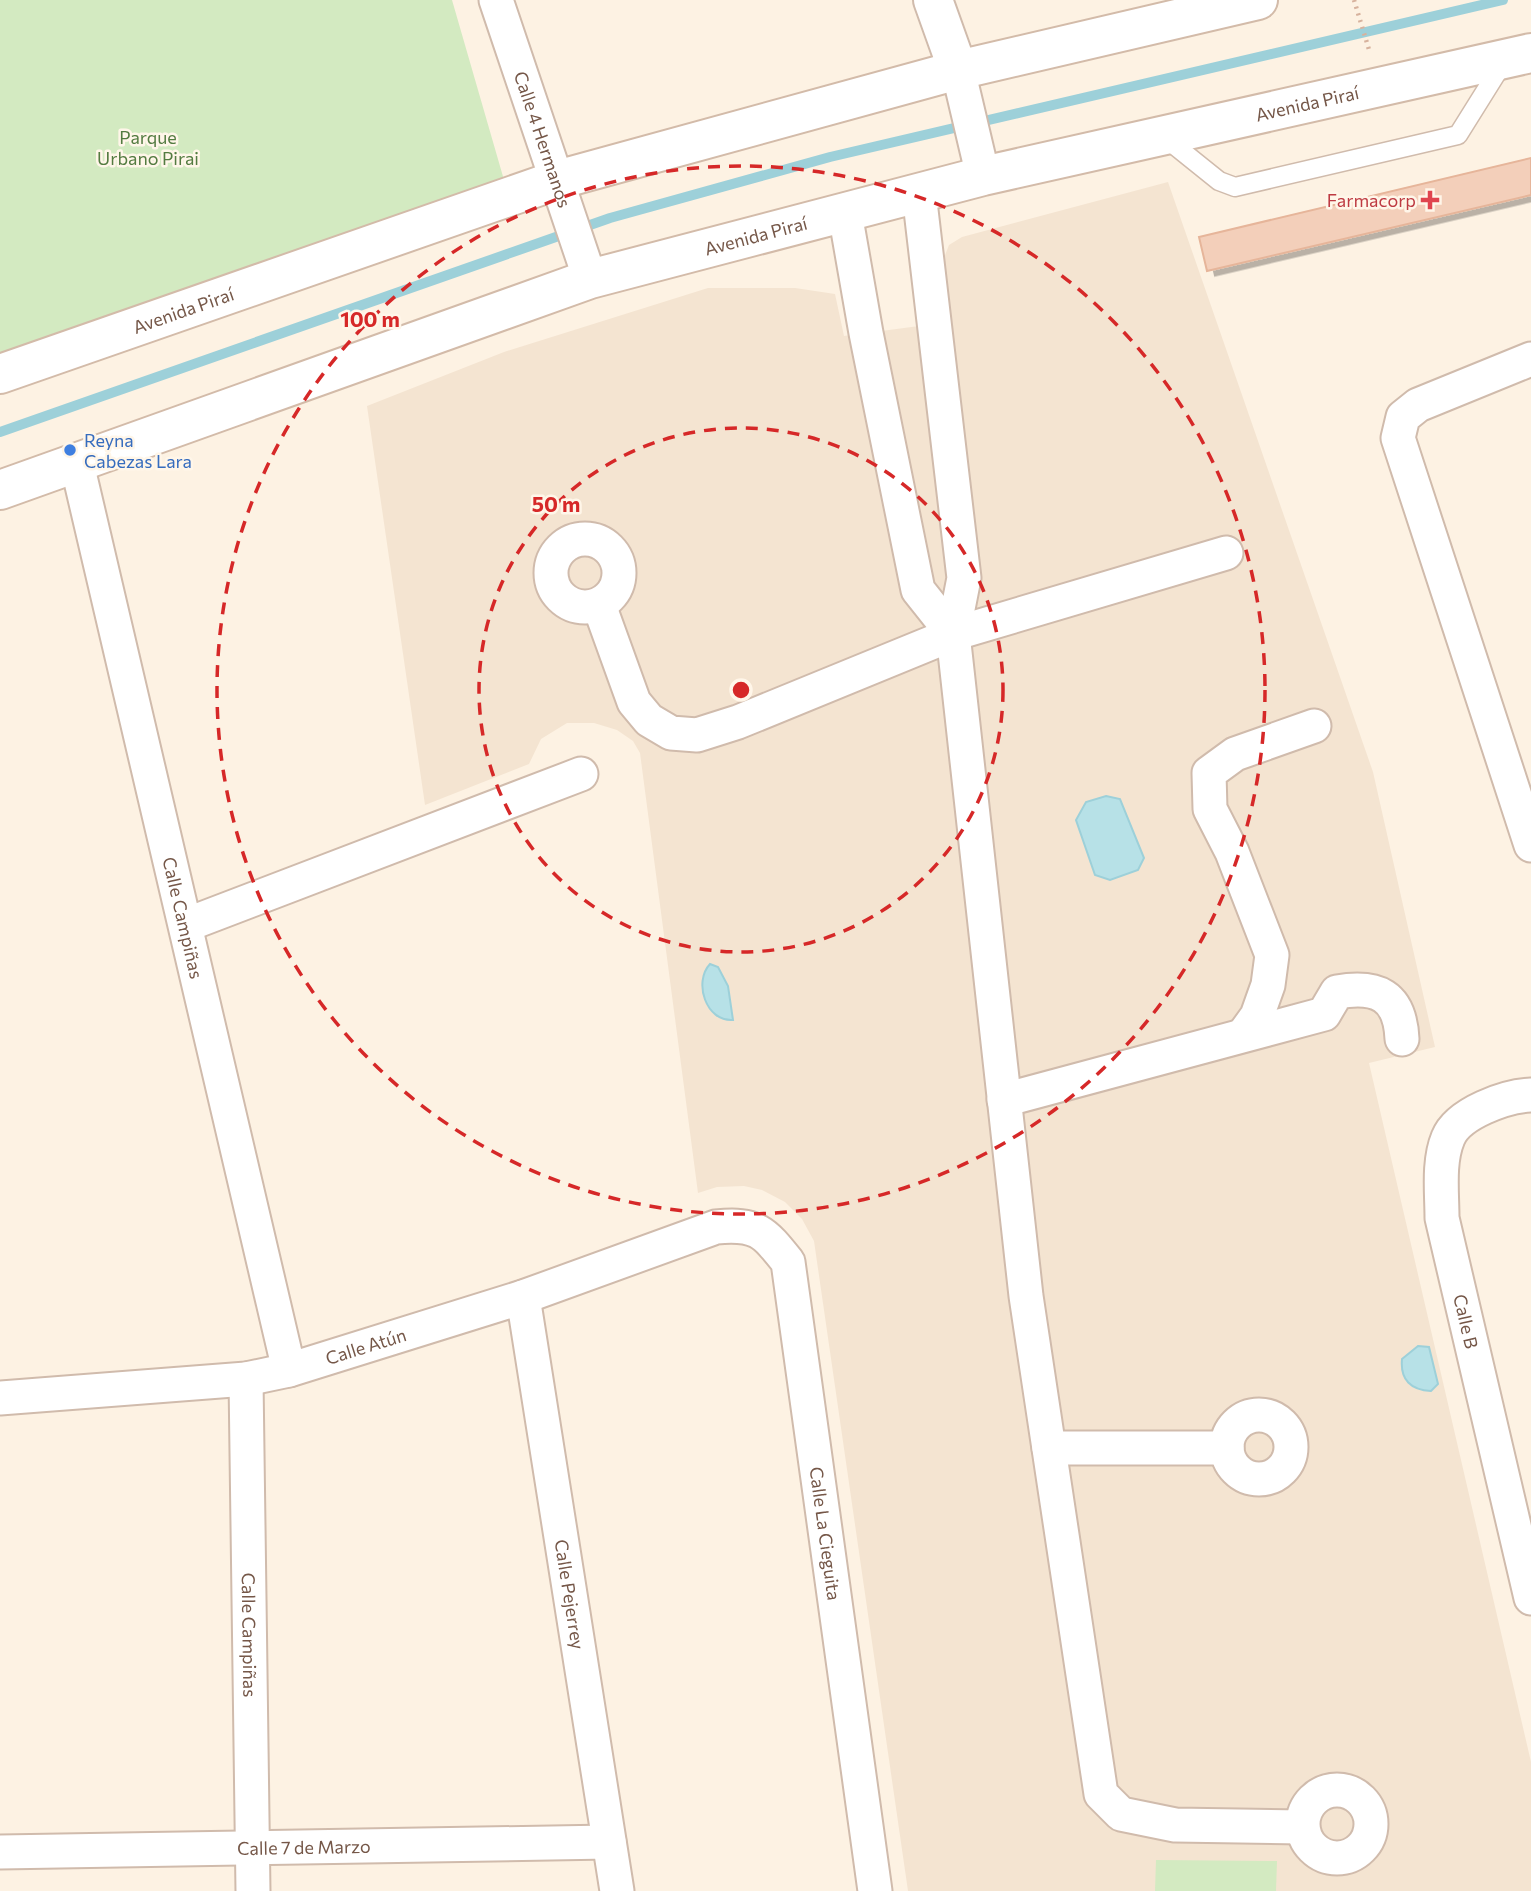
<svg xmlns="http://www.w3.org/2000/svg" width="1531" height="1891" font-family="Commissioner,sans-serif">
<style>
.residential{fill:#f4e4d1}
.green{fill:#d3eac1}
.water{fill:#b7e1e7;stroke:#9dd0d9;stroke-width:2}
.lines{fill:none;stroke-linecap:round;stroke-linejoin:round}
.stream{stroke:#9dd0d9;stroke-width:10}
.building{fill:#f3cfba;stroke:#e6b59a;stroke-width:2;filter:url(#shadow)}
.service-casing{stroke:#d0bbac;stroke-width:21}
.minor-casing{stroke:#d0bbac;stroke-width:37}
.tertiary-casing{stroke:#d0bbac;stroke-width:42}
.secondary-casing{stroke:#d3bba9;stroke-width:42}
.path{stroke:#d7b29d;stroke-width:4.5;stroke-dasharray:2 5;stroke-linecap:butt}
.service{stroke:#fff;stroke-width:18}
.minor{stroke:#fff;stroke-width:33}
.tertiary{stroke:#fff;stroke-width:38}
.secondary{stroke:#fff;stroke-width:38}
.ring{fill:none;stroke:#d62828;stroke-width:3.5;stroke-dasharray:12 9}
.health-dot{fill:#e0444e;stroke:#fff6e9;stroke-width:2.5}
.shop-dot{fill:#3f7fe0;stroke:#fff6e9;stroke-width:2.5}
.labels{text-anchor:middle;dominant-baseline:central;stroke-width:5;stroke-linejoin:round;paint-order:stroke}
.street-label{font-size:18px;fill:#755748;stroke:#fff6e9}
.park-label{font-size:18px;fill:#537b40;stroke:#fff6e9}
.health-label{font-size:18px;fill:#be3a42;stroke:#fff6e9;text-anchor:end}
.shop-label{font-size:18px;fill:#366cbe;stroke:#fff6e9;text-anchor:start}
.centre{fill:#d62828;stroke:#fff6e9;stroke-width:3.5}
.ring-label{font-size:21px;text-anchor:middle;font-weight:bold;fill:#d62828;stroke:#fff6e9;stroke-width:5;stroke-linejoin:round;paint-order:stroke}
</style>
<defs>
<filter id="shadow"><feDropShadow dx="8" dy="4.5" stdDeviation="0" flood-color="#0004"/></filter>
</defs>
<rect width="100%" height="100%" fill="#fdf2e3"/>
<!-- residential -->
<path class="residential" d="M1168 182 1373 772 1435 1047 1369 1063 1531 1762V1891H908L814 1241 802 1219 785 1202 762 1190 744 1186 717 1187 698 1193 640 753 633 741 617 730 594 723H567L541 739 529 764 425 805 367 406 504 352 708 288H795L835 294 844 336 934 324 940 268 949 245 962 237Z"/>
<!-- green -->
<path class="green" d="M0 0H452L504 180 0 354Z
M1156 1860 1277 1861 1276 1891H1155Z"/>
<!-- water -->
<path class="water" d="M1106 796 1120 799 1144 858 1138 870 1110 880 1095 875 1076 820 1086 802Z
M710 964 718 967 728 986 733 1020C706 1022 693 982 710 964Z
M1418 1346 1429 1347 1438 1384 1431 1391C1411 1390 1400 1380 1402 1359Z"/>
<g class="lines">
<!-- stream -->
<path class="stream" d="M0 432 610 218 830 157 1503 0"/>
</g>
<!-- building -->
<path class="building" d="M1531 158V195L1207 271 1199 237Z"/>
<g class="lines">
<!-- service casing -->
<g class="service-casing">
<path id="service" d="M1163 136 1219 181 1235 187 1458 135 1503 63"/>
</g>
<!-- minor casing -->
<g class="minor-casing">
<g id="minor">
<path id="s1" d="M496 0 590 279"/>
<path d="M958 70 983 176"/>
<path d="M919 193 964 578 953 634 1026 1296 1101 1794 1121 1814 1175 1825 1302 1827"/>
<path d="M845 213 866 333 918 590 953 634"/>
<path d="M1531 359 1418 405 1403 417 1398 438 1531 845"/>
<path id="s2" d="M77 464 289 1370"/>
<circle cx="585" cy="573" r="34"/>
<path d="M599 605 634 702 649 720 671 733 697 735 738 722 953 634 1226 553"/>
<path d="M186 925 581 774"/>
<path d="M1244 1034 1257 1016 1268 985 1272 955 1232 852 1210 809 1209 773 1235 754 1314 726"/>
<path id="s3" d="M1531 1095C1506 1096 1458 1113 1448 1138 1438 1162 1442 1193 1442 1218L1531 1598"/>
<path d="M1004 1100 1324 1014 1337 992C1377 985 1400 995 1402 1039"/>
<path id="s4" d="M523 1297 617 1891"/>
<path id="s5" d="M246 1379 253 1891"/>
<path id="s6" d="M0 1398 246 1379 289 1370 523 1297 716 1227C757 1223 764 1232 788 1262L875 1891"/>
<circle cx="1259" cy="1447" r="32"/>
<path d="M1049 1448H1227"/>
<circle cx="1337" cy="1824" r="34"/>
<path id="s7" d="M0 1852 609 1842"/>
</g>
</g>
<!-- tertiary casing -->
<g class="tertiary-casing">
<path id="tertiary" d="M933 0 958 70"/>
</g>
<!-- secondary casing -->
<g class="secondary-casing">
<g id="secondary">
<path id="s8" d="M0 374 557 180 958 70 1258 0"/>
<path id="s9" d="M0 490 590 279 983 176 1531 53"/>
</g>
</g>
<!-- path -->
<path class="path" d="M1354 0 1370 53"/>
<!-- service -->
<use href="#service" class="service"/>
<!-- minor -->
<use href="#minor" class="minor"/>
<!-- tertiary -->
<use href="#tertiary" class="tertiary"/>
<!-- secondary -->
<use href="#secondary" class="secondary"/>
</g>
<!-- distance rings -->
<g class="ring">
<circle cx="741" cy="690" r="262"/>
<circle cx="741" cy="690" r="524"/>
</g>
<!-- markers -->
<path class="health-dot" d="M1426.5 189.5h7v7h7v7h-7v7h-7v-7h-7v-7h7z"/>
<circle class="shop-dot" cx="70" cy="450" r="7"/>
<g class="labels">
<!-- street labels -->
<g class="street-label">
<text stroke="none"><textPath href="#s9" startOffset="1365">Avenida Piraí</textPath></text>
<text stroke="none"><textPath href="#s1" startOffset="147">Calle 4 Hermanos</textPath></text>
<text stroke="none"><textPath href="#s9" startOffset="798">Avenida Piraí</textPath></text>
<text stroke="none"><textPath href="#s8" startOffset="194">Avenida Piraí</textPath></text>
<text stroke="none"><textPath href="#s2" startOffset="466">Calle Campiñas</textPath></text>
<text stroke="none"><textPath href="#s3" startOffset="284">Calle B</textPath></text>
<text stroke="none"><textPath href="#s6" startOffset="371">Calle Atún</textPath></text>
<text stroke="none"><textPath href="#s6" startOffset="1101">Calle La Cieguita</textPath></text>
<text stroke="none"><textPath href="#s4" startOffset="301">Calle Pejerrey</textPath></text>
<text stroke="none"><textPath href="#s5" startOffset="256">Calle Campiñas</textPath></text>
<text stroke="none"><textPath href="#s7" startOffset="304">Calle 7 de Marzo</textPath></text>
</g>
<!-- park labels -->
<g class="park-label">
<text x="148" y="137">Parque<tspan x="148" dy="21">Urbano Pirai</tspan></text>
</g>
<!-- health labels -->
<g class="health-label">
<text x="1416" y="200">Farmacorp</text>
</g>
<!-- shop labels -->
<g class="shop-label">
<text x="84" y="440">Reyna<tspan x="84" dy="21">Cabezas Lara</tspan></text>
</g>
</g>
<circle cx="741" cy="690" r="10" class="centre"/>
<g class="ring-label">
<text x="370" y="327">100 m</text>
<text x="556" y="512">50 m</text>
</g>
</svg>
